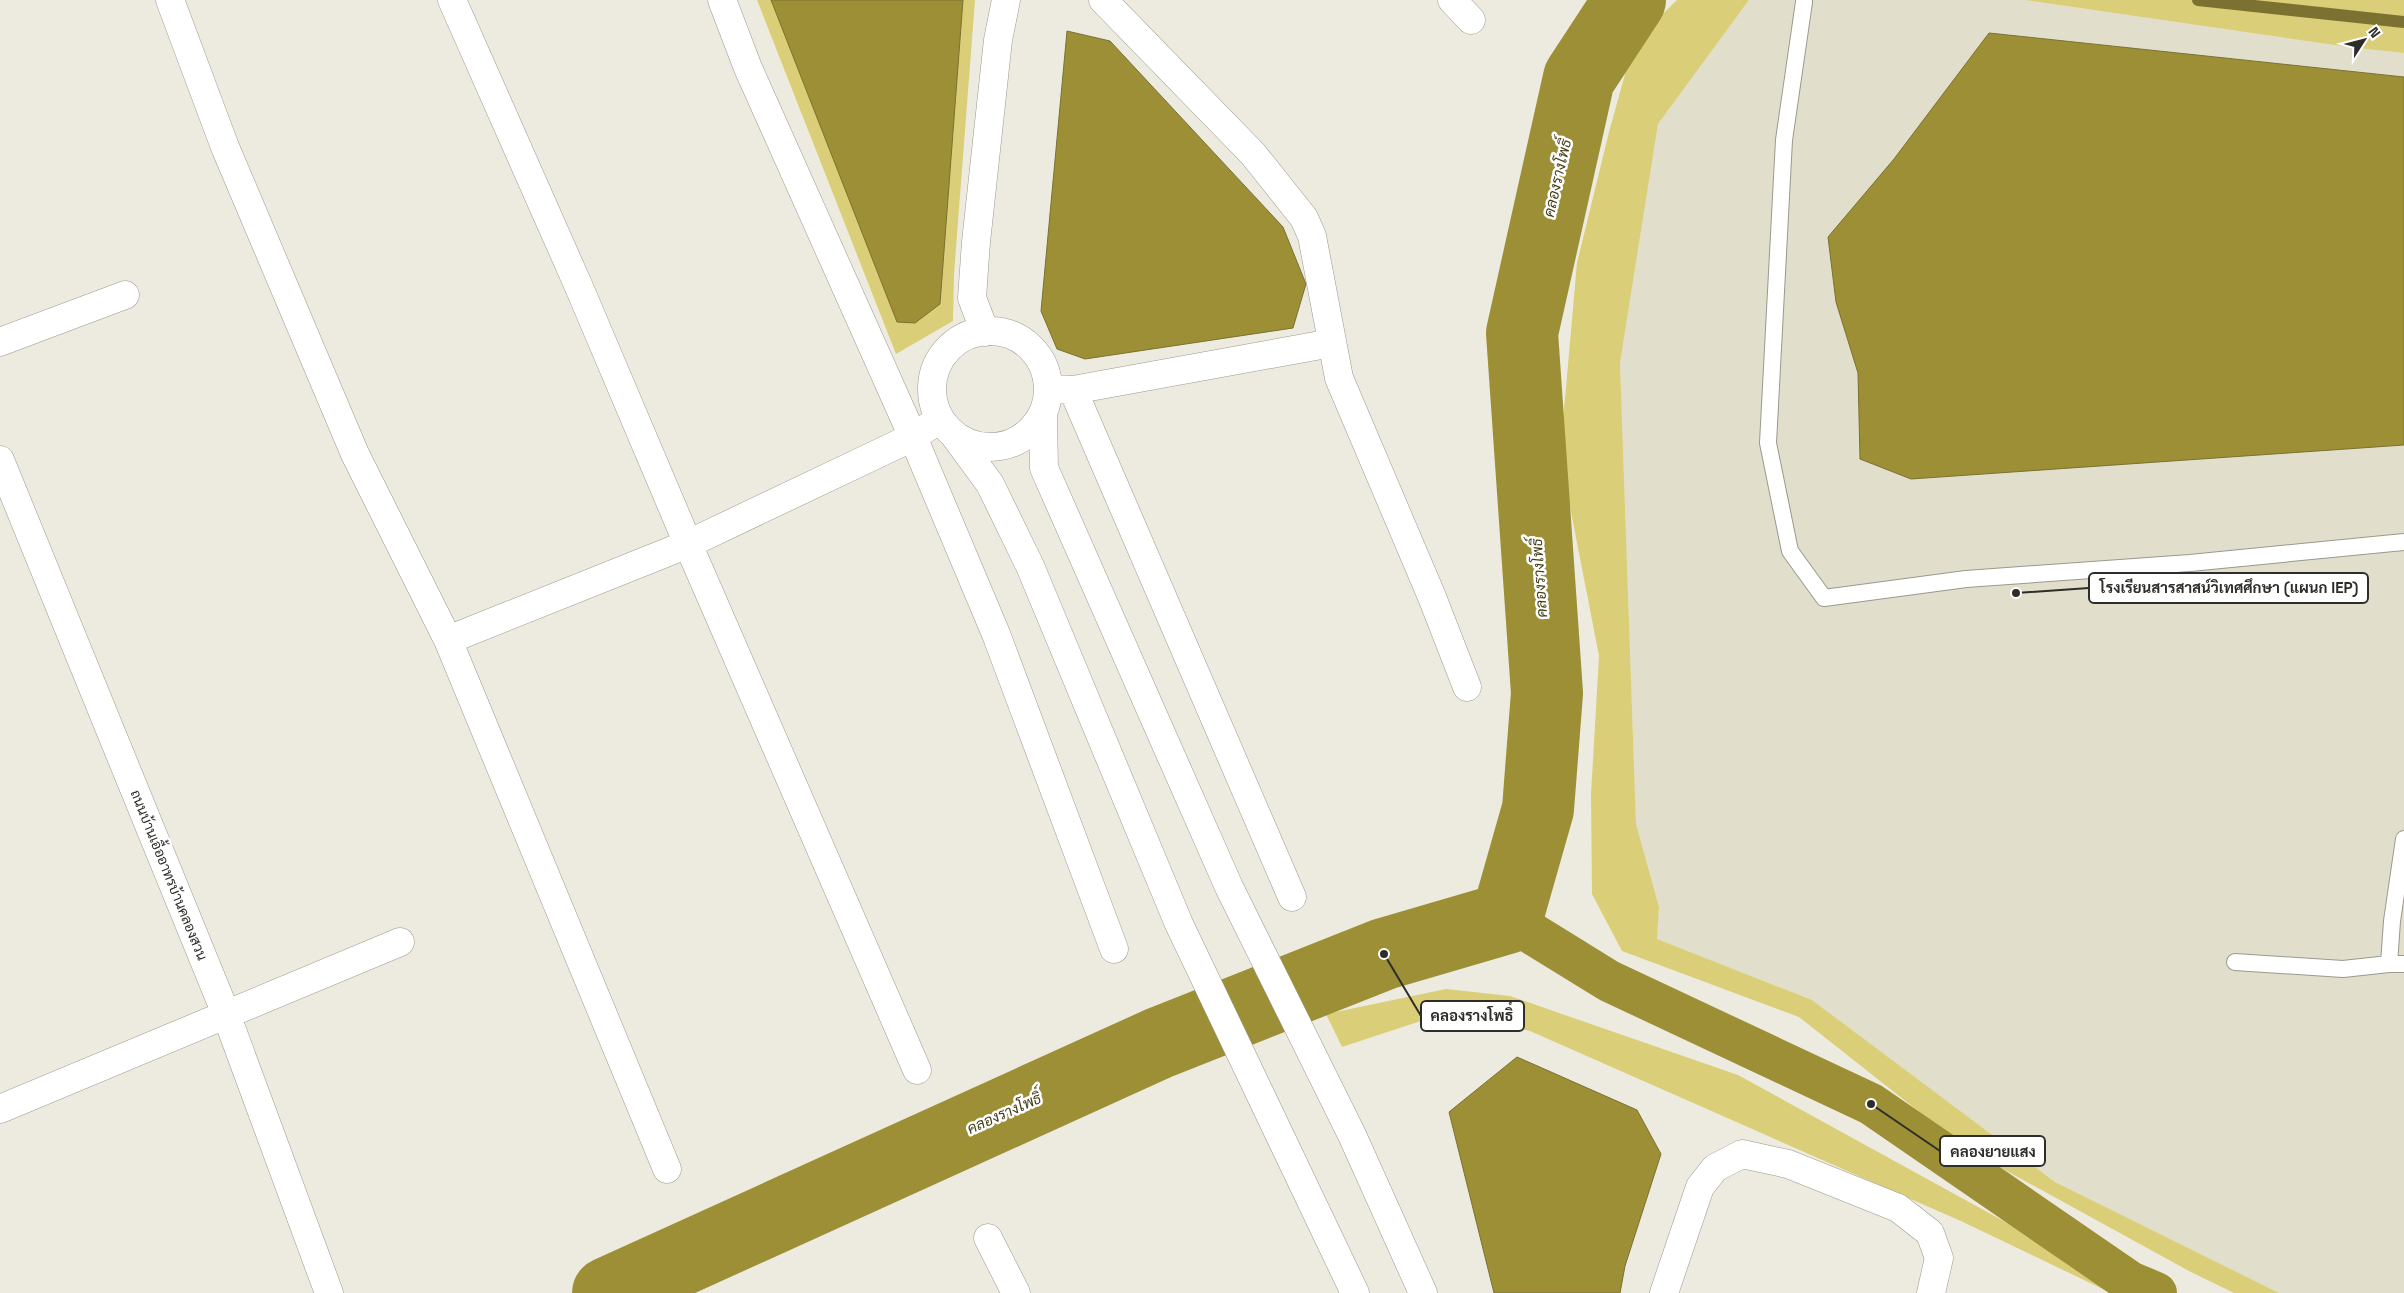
<svg xmlns="http://www.w3.org/2000/svg" width="2404" height="1293" font-family="'Space Grotesk',Sarabun,sans-serif">
<style>
.built{fill:#e1decb}
.green{fill:#dbce78}
.water{fill:#9c8f35;stroke:#7b7231}
.lines{fill:none;stroke-linecap:round;stroke-linejoin:round}
.stream{stroke:#7b7231;stroke-width:12}
.canal{stroke:#9c8f35;stroke-width:42}
.river{stroke:#9c8f35;stroke-width:72}
.service-casing{stroke:#9a998d;stroke-width:18}
.minor-casing{stroke:#9a998d;stroke-width:29}
.service{stroke:#fff;stroke-width:16}
.minor{stroke:#fff;stroke-width:28}
.labels{text-anchor:middle;dominant-baseline:central;stroke-width:5;stroke-linejoin:round;paint-order:stroke}
.street-label{font-size:14px;fill:#2e2d29;stroke:#fff}
.water-label{font-size:15px;font-style:italic;fill:#443e18;stroke:#fff}
.leader{fill:none;stroke:#2e2d29;stroke-width:2}
.callout-dot{fill:#2e2d29;stroke:#fff;stroke-width:2}
.callout{fill:#fff;stroke:#2e2d29;stroke-width:2}
.callout-label{font-size:15px;text-anchor:middle;font-weight:bold;fill:#2e2d29}
</style>
<rect width="100%" height="100%" fill="#edebdf"/>
<!-- built -->
<path class="built" d="M1749 0H2025L2348 47 2404 53V1293H2279L2055 1182 1812 1000 1657 939 1659 907 1636 824 1620 363 1658 124Z"/>
<!-- green -->
<path class="green" d="M757 0H975L954 274 953 321 896 354Z
M1677 0H1749L1658 124 1620 363 1636 824 1659 907 1657 939 1812 1000 2055 1182 2279 1293H2234L2189 1271 1965 1148 1799 1017 1622 951 1592 894 1591 794 1599 656 1560 455 1577 263 1609 132 1634 42Z
M2025 0H2404V53L2348 47Z
M1446 989 1510 996 1738 1075 2067 1256 2149 1293H2111L1963 1222 1530 1031 1445 1013 1342 1047 1326 1014Z"/>
<!-- water -->
<path class="water" d="M771 0H963L940 304 915 323 897 322Z
M1067 31 1110 41 1283 227 1306 284 1293 328 1085 359 1057 349 1041 311Z
M1989 33 2404 77V445L1911 479 1860 459 1858 373 1836 302 1828 237 1894 159Z
M1517 1057 1637 1110 1661 1154 1625 1266 1620 1293H1494L1449 1112Z"/>
<g class="lines">
<!-- stream -->
<path class="stream" d="M2198 0 2404 22"/>
<!-- canal -->
<path class="canal" d="M1507 918 1609 981 1871 1104 2130 1282 2156 1293"/>
<!-- river -->
<path class="river" d="M608 1293 1159 1043 1384 954 1507 918 1538 809 1547 693 1522 333 1579 78 1630 0"/>
<!-- service casing -->
<g class="service-casing">
<path id="service" d="M1804 2 1784 140 1768 443 1790 551 1824 598 1966 579 2190 563 2404 542
M2404 839 2392 921 2389 964H2404
M2235 962 2343 969 2389 964"/>
</g>
<!-- minor casing -->
<g class="minor-casing">
<path id="minor" d="M170 0 225 147 355 454 448 640 667 1169
M452 0 579 287 688 544 917 1070
M722 0 748 68 913 437 996 634 1114 949
M1103 0 1253 154 1304 218 1312 236 1339 378 1432 597 1467 687
M1452 0 1471 20
M932 389a58 58 0 1 1 116 0a58 58 0 1 1-116 0Z
M985 332 972 298 976 242 998 40 1006 0
M0 342 125 295
M1055 389 1073 390 1332 343
M1073 390 1292 897
M1043 416 1044 468 1229 887 1352 1135 1423 1293
M954 435 990 484 1030 566 1179 924 1355 1293
M0 460 226 1014 329 1293
M448 640 688 544 913 437 940 419
M0 1109 400 942
M988 1238 1016 1293
M1664 1293 1700 1187 1715 1168 1742 1154 1788 1164 1898 1208 1930 1233 1939 1258 1931 1293"/>
</g>
<!-- service -->
<use href="#service" class="service"/>
<!-- minor -->
<use href="#minor" class="minor"/>
</g>
<g class="labels">
<!-- street labels -->
<g class="street-label">
<text transform="translate(169 875) rotate(68)">ถนนบ้านเอื้ออาทรบ้านคลองสวน</text>
</g>
<!-- water labels -->
<g class="water-label">
<text transform="translate(1557 178) rotate(-77)">คลองรางโพธิ์</text>
<text transform="translate(1539 578) rotate(-94)">คลองรางโพธิ์</text>
<text transform="translate(1004 1113) rotate(-24)">คลองรางโพธิ์</text>
</g>
</g>
<!-- callouts -->
<path class="leader" d="M2016 593L2089 588M1384 954L1421 1016M1871 1104L1940 1151"/>
<g class="callout-dot">
<circle cx="2016" cy="593" r="5"/>
<circle cx="1384" cy="954" r="5"/>
<circle cx="1871" cy="1104" r="5"/>
</g>
<g class="callout">
<rect x="2089" y="573" width="279" height="30" rx="5"/>
<rect x="1421" y="1001" width="103" height="30" rx="5"/>
<rect x="1940" y="1136" width="105" height="30" rx="5"/>
</g>
<g class="callout-label">
<text x="2229" y="593">โรงเรียนสารสาสน์วิเทศศึกษา (แผนก IEP)</text>
<text x="1472" y="1021">คลองรางโพธิ์</text>
<text x="1993" y="1157">คลองยายแสง</text>
</g>
<!-- north arrow -->
<g transform="translate(2364 40) rotate(54)" stroke="#ffffff" stroke-width="4" paint-order="stroke">
<path d="M0-4L9 19L0 12L-9 19Z" fill="#2e2d29"/>
<text y="-8" font-size="14" font-weight="bold" text-anchor="middle" fill="#2e2d29">N</text>
</g>
</svg>
